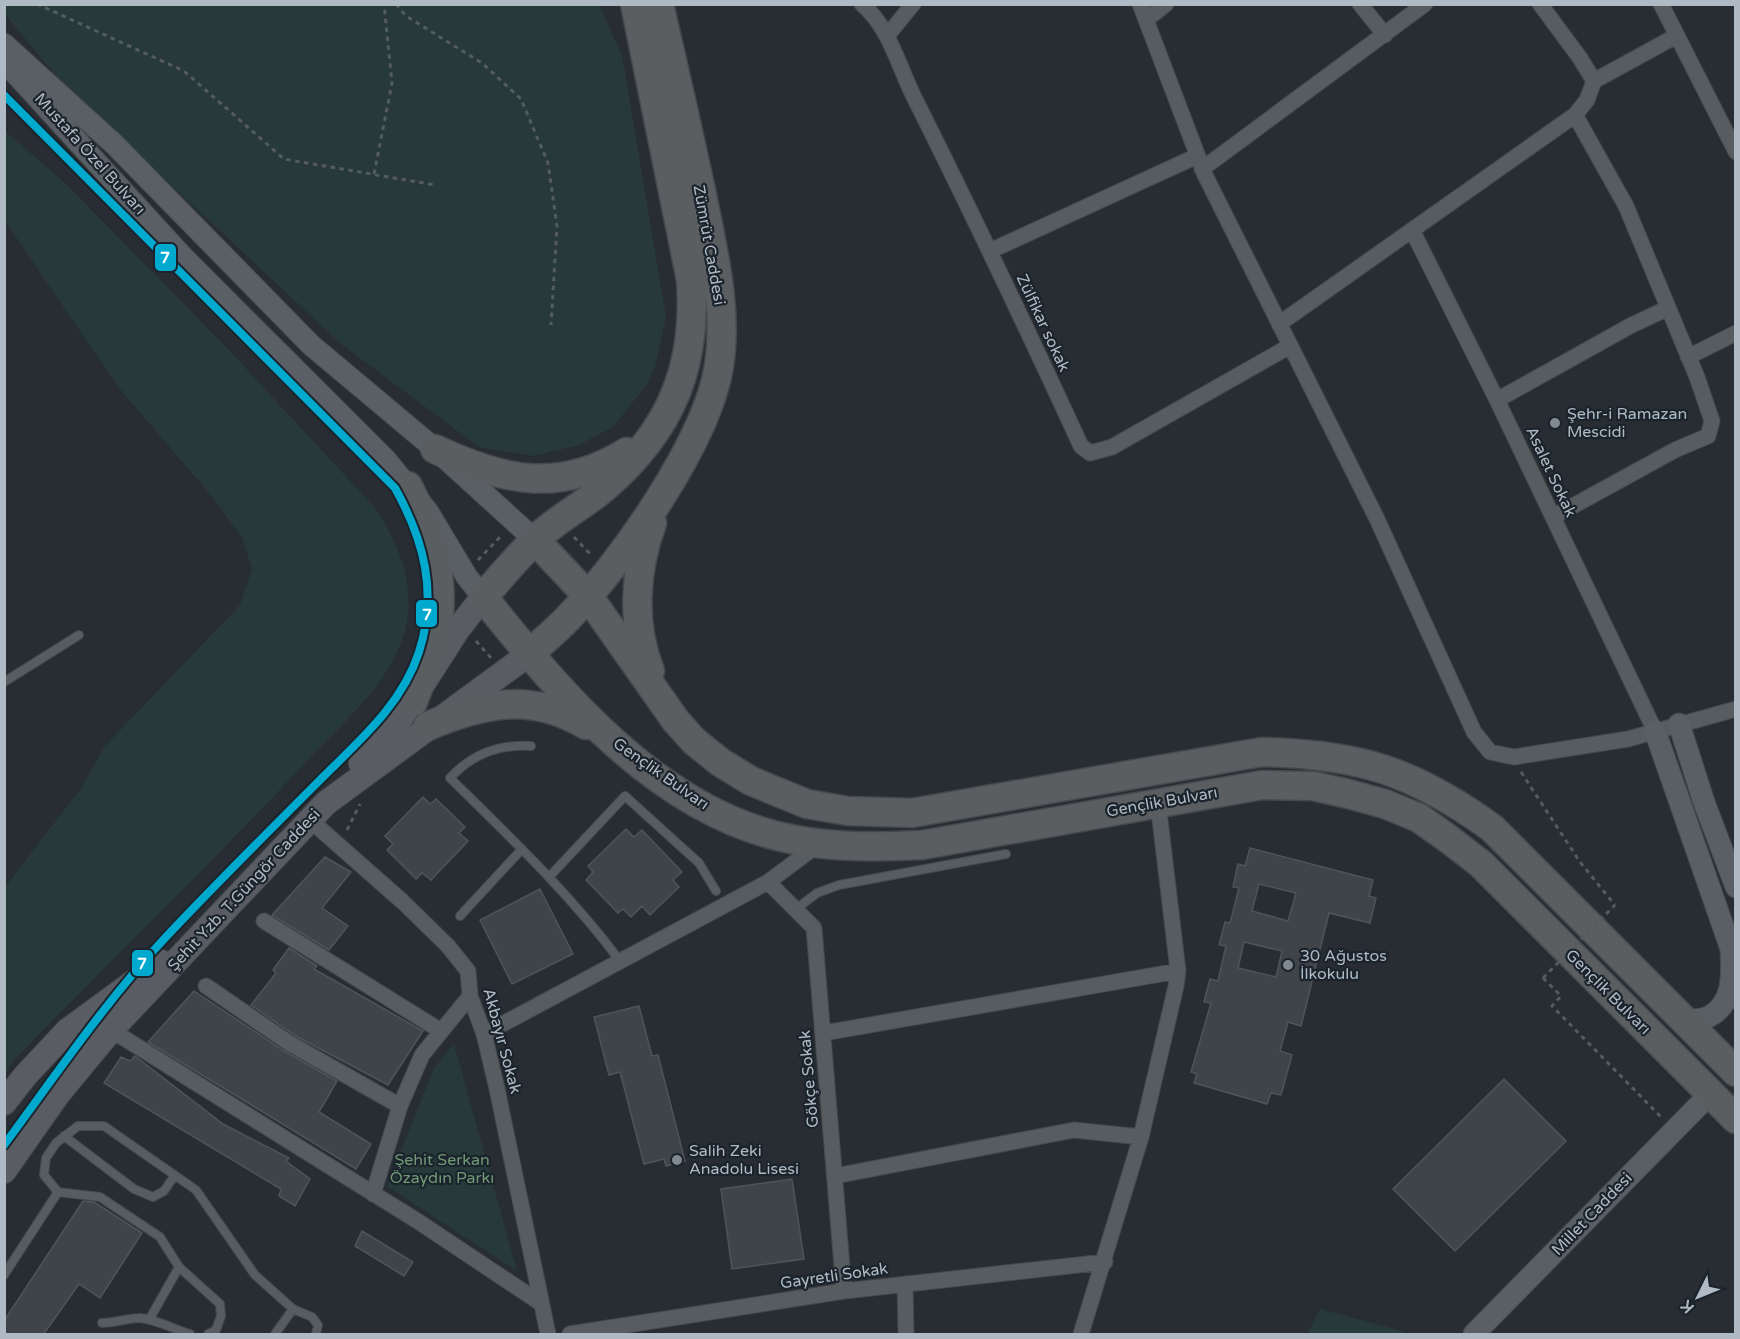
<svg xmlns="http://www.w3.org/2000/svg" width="1740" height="1339" font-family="'Varela Round',sans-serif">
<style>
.green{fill:#273a39}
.building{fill:#3f4449;stroke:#4f545a;stroke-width:1.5;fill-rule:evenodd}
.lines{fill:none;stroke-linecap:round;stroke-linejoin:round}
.lane-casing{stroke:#44494d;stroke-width:10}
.street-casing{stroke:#44494d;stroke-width:17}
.secondary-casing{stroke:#44494d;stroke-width:23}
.primary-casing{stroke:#444a4f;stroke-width:26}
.highway-casing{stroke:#44494d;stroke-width:31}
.path{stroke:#555b5f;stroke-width:3;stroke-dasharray:4.5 4.5;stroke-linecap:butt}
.lane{stroke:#575c61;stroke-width:8}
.street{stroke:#575c61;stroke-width:15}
.secondary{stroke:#5a5f66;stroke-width:21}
.primary{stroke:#595d63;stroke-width:24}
.highway{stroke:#5b5e61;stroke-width:28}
.path-bridge{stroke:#555b5f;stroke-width:3;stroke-dasharray:4.5 4.5;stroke-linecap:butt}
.tram-1-casing{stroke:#1b242c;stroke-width:12}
.tram-1{stroke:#00a9ce;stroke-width:8}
.poi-dot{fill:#808991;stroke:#1b242c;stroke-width:2}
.labels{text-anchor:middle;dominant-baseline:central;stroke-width:4.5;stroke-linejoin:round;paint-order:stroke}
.street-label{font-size:16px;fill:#b0bac4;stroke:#1b242c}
.poi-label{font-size:16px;fill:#b0bac4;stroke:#1b242c;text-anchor:start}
.park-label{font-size:16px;fill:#709875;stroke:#1b242c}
.line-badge{stroke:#1b242c;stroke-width:2}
.badge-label{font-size:16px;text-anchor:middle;font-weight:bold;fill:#fff}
</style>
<rect width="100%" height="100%" fill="#272d32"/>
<!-- green -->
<path class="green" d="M4 5H599L622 55 666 317 655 367 647 384 613 427 579 445 534 456 479 447 341 344 60 81 5 14Z
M5 131 65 183 227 348 376 509C403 551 420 597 400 646 380 693 338 728 303 765 210 865 110 961 15 1059L5 1074V887L82 787 104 747 240 605 252 569 242 537 210 494 119 388 5 221Z
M454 1044 517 1271 387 1186 434 1068Z
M1320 1309 1402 1331 1404 1334H1307Z"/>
<!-- building -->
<path class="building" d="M423 797 430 804 436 799 465 827 459 833 468 841 431 880 422 873 416 879 387 850 393 844 385 836Z
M626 829 634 837 642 830 682 872 673 880 679 887 650 915 642 906 631 917 623 909 618 913 586 880 593 872 588 866Z
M1250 848 1373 880 1369 896 1376 898 1370 923 1329 913 1301 1026 1288 1022 1280 1051 1292 1055 1281 1095 1271 1093 1267 1104 1194 1083 1197 1074 1191 1072 1211 1003 1204 1002 1210 979 1218 981 1226 946 1219 945 1225 922 1230 923 1239 888 1233 887 1238 864 1245 866ZM1259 884 1296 893 1288 921 1252 911ZM1244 942 1282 951 1276 977 1238 968Z
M325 857 351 872 322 908 348 926 329 950 272 915Z
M540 889 573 954 512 984 480 920Z
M289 948 317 966 314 969 423 1031 388 1085 294 1035 251 1005 276 973 273 970Z
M194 991 284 1051 337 1081 319 1112 371 1144 356 1169 148 1042Z
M639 1006 652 1056 658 1055 685 1161 666 1166 664 1159 644 1164 620 1072 609 1075 594 1017Z
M135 1056 223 1124 289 1158 286 1161 310 1179 295 1206 279 1196 281 1189 104 1083 121 1057 130 1061Z
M1504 1079 1566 1141 1455 1251 1393 1189Z
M792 1179 804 1259 732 1269 721 1189Z
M83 1201 94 1202 142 1233 100 1298 79 1284 43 1335H4V1321Z
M362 1231 413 1262 404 1276 355 1246Z"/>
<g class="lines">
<!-- lane casing -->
<g class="lane-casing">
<path id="lane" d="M4 682 79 635
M531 746C498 744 472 754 450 778 510 837 570 894 620 961
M550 876 625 796 699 863 716 891
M796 909 817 893 839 885 1006 854
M460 916 522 849
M64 1136 134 1189 153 1197 164 1191 175 1175
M58 1192 100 1197 160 1237 179 1267 220 1304 221 1316 216 1330 208 1334
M4 1275 58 1192 44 1175 46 1158 56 1143 78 1126H104L196 1190 255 1275 293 1309 312 1317 318 1325 316 1334
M149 1320 179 1267
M102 1323C115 1323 128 1318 140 1318 158 1320 173 1329 190 1334
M275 1334 293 1309"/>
</g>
<!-- street casing -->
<g class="street-casing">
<path id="street" d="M862 4C892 30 899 70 917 103 974 217 1028 331 1081 446L1090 453 1112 447 1290 346
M1140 4 1205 175 1377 519 1474 732 1490 752 1514 757 1628 739 1736 709
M1360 4 1385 35
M1540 4 1580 58 1594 81 1587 100 1575 115 1626 206 1697 377 1712 421 1708 436 1675 450 1553 517
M1661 4 1736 152
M1146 20 1166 4
M887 36 913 4
M1594 81 1676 36
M1202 169 1425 4
M1412 230 1497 400 1655 731
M990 251 1197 156
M1279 324 1575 115
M1688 357 1736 333
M1497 400 1630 326 1668 308
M310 820 403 902 448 946 468 971 470 996 484 1034 497 1089 548 1334
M768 882 814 928 844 1291
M264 921 441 1031
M206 986 289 1043 400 1106
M111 1030 419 1222 539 1302
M824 1033 1178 971
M484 1034 768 882 819 844
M835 1176 1074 1130 1141 1137
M373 1194 400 1106 422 1055 470 996
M905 1284 906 1334
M570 1334 844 1291 1105 1262
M1081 1334 1141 1137 1176 986 1178 971 1158 803"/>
</g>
<!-- secondary casing -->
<g class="secondary-casing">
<path id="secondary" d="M4 44 114 144 311 345 435 449 535 540
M4 61 183 257 387 461 428 512 467 577 483 597
M1679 724 1704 802 1736 887
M1655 731 1731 949C1732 973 1735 1004 1708 1017 1702 1020 1691 1020 1684 1020
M1474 1334 1710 1094"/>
</g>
<!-- primary casing -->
<g class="primary-casing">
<path id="primary" d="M361 763 401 718 458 629 483 597
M4 1103 25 1076 67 1031 161 962
M4 1171 58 1094 111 1030 326 803 529 654"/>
</g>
<!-- highway casing -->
<g class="highway-casing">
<path id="highway" d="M635 4 691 280C697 367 671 430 605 487 583 506 556 519 535 540 517 557 500 578 483 597 561 695 661 814 791 839 834 848 879 847 922 845L1262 785 1313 786 1349 794 1385 804 1419 818 1446 837 1481 864 1736 1119
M435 449C503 481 559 494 627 452
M408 486C433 535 448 585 435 641 430 661 420 682 413 702
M535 540 588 596 676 721 694 741 720 762 751 781 807 804 848 811 912 813 1262 752C1359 754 1413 771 1492 828L1736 1072
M529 654C542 642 557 630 569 617 622 562 707 442 719 366 728 309 713 251 702 195 688 131 674 68 659 4
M650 671C631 623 635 570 652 523
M428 726C483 703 531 692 586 725"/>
</g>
<!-- path -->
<path class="path" d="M37 4 184 71 284 159 435 185
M396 4 406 16 482 63 521 99 548 163 557 226 551 325
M374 174 392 83 384 4
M574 537 592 556
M478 560 502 535
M476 641 491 658
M1521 772 1580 862 1615 905
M347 830 360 804
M1543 978 1561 996 1552 1006 1662 1118"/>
<!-- lane -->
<use href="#lane" class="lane"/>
<!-- street -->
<use href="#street" class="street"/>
<!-- secondary -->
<use href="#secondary" class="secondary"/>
<!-- primary -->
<use href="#primary" class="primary"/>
<!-- highway -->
<use href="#highway" class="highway"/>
<!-- path-bridge -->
<path class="path-bridge" d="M1543 978 1615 905"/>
<!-- tram-1 casing -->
<g class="tram-1-casing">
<path id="tram-1" d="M4 95 395 488C424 540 438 593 419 652 401 708 353 746 314 786 264 836 214 886 165 938 105 1002 56 1075 4 1145"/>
</g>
<!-- tram-1 -->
<use href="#tram-1" class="tram-1"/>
</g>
<!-- markers -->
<g class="poi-dot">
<circle cx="1555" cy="423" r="6"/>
<circle cx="1288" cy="965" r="6"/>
<circle cx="677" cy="1160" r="6"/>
</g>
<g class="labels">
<!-- street labels -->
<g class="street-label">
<text transform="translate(90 154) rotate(48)">Mustafa Özel Bulvarı</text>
<text transform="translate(709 245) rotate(80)">Zümrüt Caddesi</text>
<text transform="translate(1043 323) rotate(65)">Zülfikar sokak</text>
<text transform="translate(1551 472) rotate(65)">Asalet Sokak</text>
<text transform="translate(661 774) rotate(35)">Gençlik Bulvarı</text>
<text transform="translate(1162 802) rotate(-10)">Gençlik Bulvarı</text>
<text transform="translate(244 890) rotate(-47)">Şehit Yzb. T.Güngör Caddesi</text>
<text transform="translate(1608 992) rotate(45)">Gençlik Bulvarı</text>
<text transform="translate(502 1041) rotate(75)">Akbayır Sokak</text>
<text transform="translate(809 1079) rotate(-95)">Gökçe Sokak</text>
<text transform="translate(1592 1214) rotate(-46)">Millet Caddesi</text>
<text transform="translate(834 1276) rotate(-8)">Gayretli Sokak</text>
</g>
<!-- poi labels -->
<g class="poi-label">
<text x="1567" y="414">Şehr-i Ramazan<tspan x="1567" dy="18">Mescidi</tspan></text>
<text x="1300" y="956">30 Ağustos<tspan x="1300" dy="18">İlkokulu</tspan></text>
<text x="689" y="1151">Salih Zeki<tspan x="689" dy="18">Anadolu Lisesi</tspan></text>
</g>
<!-- park labels -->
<g class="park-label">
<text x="442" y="1160">Şehit Serkan<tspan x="442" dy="18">Özaydın Parkı</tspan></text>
</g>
</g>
<g class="line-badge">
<rect x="154" y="243" width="23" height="29" rx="6" fill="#00a9ce"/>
<rect x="415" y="599" width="23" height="29" rx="6" fill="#00a9ce"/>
<rect x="131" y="949" width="23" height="28" rx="6" fill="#00a9ce"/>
</g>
<g class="badge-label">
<text x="165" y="263">7</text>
<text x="427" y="620">7</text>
<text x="142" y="969">7</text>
</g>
<!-- border -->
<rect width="1740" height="1339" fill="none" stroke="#b0bac4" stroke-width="12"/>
<!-- north arrow -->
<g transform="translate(1698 1297) rotate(227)" stroke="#1b242c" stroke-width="4.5" paint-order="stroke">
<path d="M0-4.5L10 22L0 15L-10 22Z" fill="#b0bac4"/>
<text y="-9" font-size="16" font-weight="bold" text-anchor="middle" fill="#b0bac4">K</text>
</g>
</svg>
